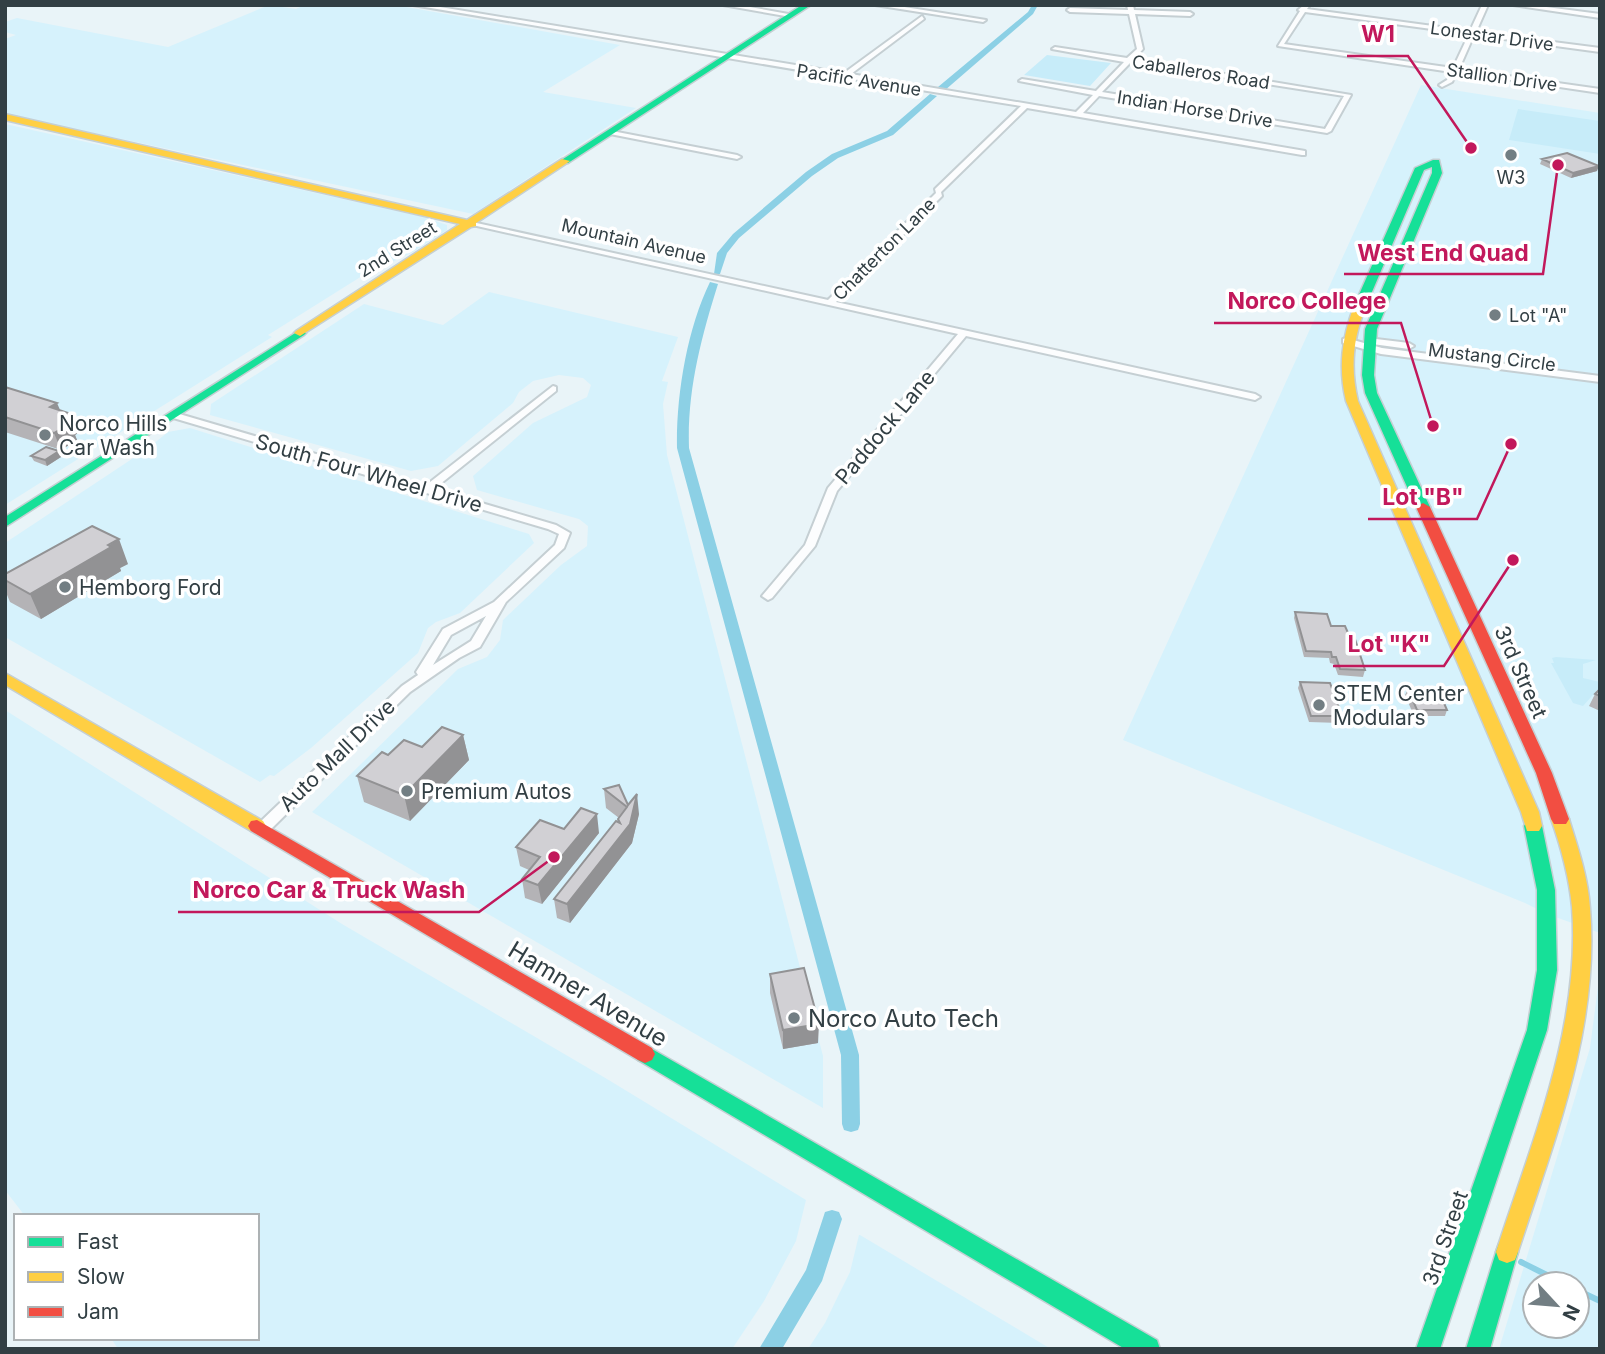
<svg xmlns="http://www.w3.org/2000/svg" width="1605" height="1354" font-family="Inter,sans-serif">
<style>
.built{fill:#d6f2fc;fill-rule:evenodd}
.green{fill:#c7ecf9}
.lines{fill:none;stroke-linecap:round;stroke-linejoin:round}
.stream{stroke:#8cd0e5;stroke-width:6}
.canal{fill:#8cd0e5;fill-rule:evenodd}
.street-casing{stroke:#c5cfd3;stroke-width:4}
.fast-casing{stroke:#c5cfd3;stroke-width:3}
.slow-casing{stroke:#c5cfd3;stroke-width:3}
.jam-casing{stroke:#c5cfd3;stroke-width:3}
.street{fill:#fcfdfe;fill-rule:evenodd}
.fast{fill:#16e098;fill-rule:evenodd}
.slow{fill:#ffcf43;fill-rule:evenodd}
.jam{fill:#f24e42;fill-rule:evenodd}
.wall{fill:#b4b3b6}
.shaded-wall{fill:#929294}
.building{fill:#d1d0d4;stroke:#929294;stroke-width:2}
.poi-dot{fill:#727e83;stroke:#fff;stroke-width:2.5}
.labels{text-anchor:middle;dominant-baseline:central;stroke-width:7;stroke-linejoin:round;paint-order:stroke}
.far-street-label{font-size:18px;fill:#323f44;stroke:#fff}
.far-poi-label{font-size:18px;fill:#323f44;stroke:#fff}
.poi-label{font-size:21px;fill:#323f44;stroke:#fff;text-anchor:start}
.street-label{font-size:21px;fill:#323f44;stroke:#fff}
.near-street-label{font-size:24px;fill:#323f44;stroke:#fff}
.near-poi-label{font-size:24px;fill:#323f44;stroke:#fff;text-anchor:start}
.leader{fill:none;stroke:#c2185b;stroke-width:2.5}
.callout-dot{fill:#c2185b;stroke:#fff;stroke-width:2.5}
.callout-label{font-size:23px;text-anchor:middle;font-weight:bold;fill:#c2185b;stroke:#fff;stroke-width:7;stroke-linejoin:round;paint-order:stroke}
</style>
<rect width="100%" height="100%" fill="#e9f4f8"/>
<!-- built -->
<path class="built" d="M269 5 296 9 304 5H395L620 45 543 92 636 108 473 214 5 114V39L16 35 5 32V22L17 18 168 47Z
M1421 85 1600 113V933L1547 914 1525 903 1123 740Z
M5 124 424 217 447 225V230L413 252 362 276 268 335 272 337 5 505Z
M489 292 678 337 662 381 668 382 663 404 667 455 823 1056V1108L312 812 458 669 487 657 500 640 503 620 561 565 587 546 588 526 579 519 477 490 473 476 533 423 587 397 591 385 583 378 559 375 533 381 519 392 513 403 438 466 411 471 210 415 211 404 364 304 443 325Z
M190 428 529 534 534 543 460 613 436 622 428 628 418 653 311 748 274 776 270 775 260 782 5 637V543L147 449 168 432Z
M5 710 342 924 607 1079 806 1200 796 1241 764 1301 732 1349H118L111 1338H257V1216H25L5 1190Z
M1600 971V1349H1499L1590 1048ZM1535 1284H1577V1326H1535Z
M859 1235H860L1051 1349H808L825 1323 840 1292 850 1272Z"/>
<!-- green -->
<path class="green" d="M1047 55 1111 63 1090 86 1024 75Z
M1518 109 1600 121V154L1509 140Z
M1556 657 1596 660 1583 664V678L1600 682V687L1583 706 1573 703 1551 663H1554L1552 658Z"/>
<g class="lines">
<!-- stream -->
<path class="stream" d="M1521 1262 1565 1284
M1577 1290 1600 1301"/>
<!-- canal -->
<path class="canal" d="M1032 5H1038L1033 14 944 91H938V87L1028 12Z
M930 94 937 96 893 135 838 158 812 176 739 238 727 253 720 274H714L717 253 733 234 806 172 832 154 887 131Z
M710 282 718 284C701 338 687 391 689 448L859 1055 860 1124 858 1130 851 1132 844 1130 842 1124 841 1055 677 448C676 396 687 329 710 282Z
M832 1210 839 1212 842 1219 822 1281 782 1349H759L806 1270 825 1212Z"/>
<!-- street casing -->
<g class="street-casing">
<path id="street" d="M413 5H428L844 73 922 16 924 19 851 74 1076 112 1093 95 1019 81 1022 79 1096 91 1124 62 1052 49 1055 47 1127 58 1137 49 1129 14 1070 12 1067 10 1070 8 1128 10 1127 5H1133L1134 10 1190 12 1193 14 1190 16 1135 14 1143 49 1134 59 1351 95 1331 131 1327 133 1099 96 1083 113 1305 151V155H1302L1027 108 941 192 942 196 836 302 1255 394 1260 397 1255 400 966 336 837 491 815 546 772 598 768 600 762 596 805 545 828 488 958 334 468 224 472 222 828 300 936 193 935 189 1021 106 846 78 843 79 840 77ZM1130 63 1344 96 1325 129 1102 92Z
M723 5H739L794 15 791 17Z
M875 5H892L986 20 983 22Z
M1304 5H1310L1307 9 1470 31 1482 5H1488L1476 32 1600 48V52L1474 35 1459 69 1600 89V93L1457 72 1452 82 1442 87 1439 85 1447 80 1451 72 1278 46 1300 11 1298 10ZM1305 12 1469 34 1453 68 1284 44Z
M1513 5H1531L1600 14V18Z
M612 131 737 155 741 157 737 159 610 134V132Z
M1346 338 1382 348 1600 376V382L1381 354 1343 343V339Z
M1368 338 1409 343 1414 346 1409 349 1365 343V339Z
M553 386 556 387V391L434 489 556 525 570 533 564 548 506 602 480 647 459 658 410 692 268 832H258L256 828 258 824 402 686 418 675 416 672 443 629 494 602 555 545 559 534 548 529 170 417 168 415 173 412 176 413 425 486ZM486 616 471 641 433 665 451 635Z"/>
</g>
<!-- fast casing -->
<g class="fast-casing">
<path id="fast" d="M802 5H811L568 163 560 161Z
M1433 160H1439L1442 173 1377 329 1374 375 1377 393 1430 507 1423 511 1416 507 1365 393 1362 375 1365 329 1432 173V167L1424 170 1366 306 1360 309 1354 306 1415 168Z
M300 330 306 333 304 335 5 527V517Z
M1533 820 1539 821 1542 826 1555 890 1557 970 1547 1030 1440 1349H1416L1527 1030 1537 970V890L1524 826 1527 821Z
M645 1045 1157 1340 1160 1349H1125L638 1060 635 1054 638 1048Z
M1507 1241 1515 1244 1518 1252 1490 1349H1466L1496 1252 1499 1244Z"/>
</g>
<!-- slow casing -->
<g class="slow-casing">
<path id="slow" d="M5 114 467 220 562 159 570 161 476 223V226L471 227 300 336 294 333 296 331 460 224 5 120Z
M1360 303 1366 306C1353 338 1350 367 1358 401L1539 812 1542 826 1539 831H1527L1521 812 1346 401C1338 367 1342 338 1354 306Z
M5 673 263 821 266 826 263 831H251L5 685Z
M1560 813 1566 814 1569 819C1578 848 1588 877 1590 908 1600 1027 1554 1141 1518 1252L1515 1260 1507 1263 1499 1260 1496 1252C1532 1141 1581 1026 1572 907 1569 877 1561 847 1551 819L1554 814Z"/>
</g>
<!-- jam casing -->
<g class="jam-casing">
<path id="jam" d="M1423 503 1430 507 1552 773 1569 819 1566 824H1554L1551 819 1536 773 1416 507Z
M257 820 652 1048 655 1054 652 1060 645 1063 638 1060 251 831 248 826 251 821Z"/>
</g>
<!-- street -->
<use href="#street" class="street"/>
<!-- fast -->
<use href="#fast" class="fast"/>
<!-- slow -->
<use href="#slow" class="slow"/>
<!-- jam -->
<use href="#jam" class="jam"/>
</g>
<!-- wall -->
<path class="wall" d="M1542 159 1597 171 1571 178 1540 164Z
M1600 262V282L1598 266Z
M5 387 81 431 75 435 77 440 61 450 5 432Z
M59 451 61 457 47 466 34 461 31 456Z
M128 564 120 568 121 571 41 619 10 602 5 590V574Z
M1295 612 1348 633 1365 670 1363 677 1338 675 1334 664 1330 663 1329 658 1304 657 1294 618Z
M1300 682 1342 716 1340 723 1309 722 1298 688Z
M1408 689 1447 710 1445 716H1414L1405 695Z
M1600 689V711L1589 706 1595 694Z
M463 735 469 760 410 821 364 802 357 776 388 755Z
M604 789 639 814 632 843 570 923 557 918 554 899 619 822V818L606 808Z
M564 829 599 833 542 904 525 898 522 879 529 870 520 866 516 847Z
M770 974 818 1043 783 1049 770 993Z"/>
<!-- shaded-wall -->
<path class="shaded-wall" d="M1599 166 1597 171 1571 178 1573 173Z
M57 403 64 419 50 407Z
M74 415 81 431 75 435 77 440 61 450 54 433 67 419Z
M59 451 61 457 47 466 45 460Z
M119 539 128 564 120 568 121 571 41 619 30 594Z
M463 735 469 760 410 821 404 795Z
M637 794 639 814 632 843 570 923 567 904Z
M597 814 599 833 542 904 538 885Z
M819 1024 818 1043 783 1049V1030Z"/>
<!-- building -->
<path class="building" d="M1567 153 1599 166 1573 173 1542 159Z
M5 387 57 403 50 407 74 415 67 419 69 420 66 422 71 423 54 433 5 417Z
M46 447 59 451 45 460 31 456Z
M92 526 119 539 108 545 111 547 30 594 5 580V574Z
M1295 612 1327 614 1331 626H1345L1348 633H1353L1365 670 1340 669 1336 657H1332L1331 652 1306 651Z
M1300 682 1330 683 1342 716H1311Z
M1408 689H1438L1447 710H1417Z
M1600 689V696L1595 694Z
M442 727 463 735 404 795 357 776 382 752 388 755 404 740 422 747Z
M619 785 628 805 637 794 630 824 567 904 554 899 616 821 620 823 618 819 627 807 604 789Z
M581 808 597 814 538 885 522 879 540 857 516 847 540 820 564 829Z
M804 968 819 1024 783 1030 770 974Z"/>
<!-- markers -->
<g class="poi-dot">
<circle cx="1511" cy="155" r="7"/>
<circle cx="1495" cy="315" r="7"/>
<circle cx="45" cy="435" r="7"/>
<circle cx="65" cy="587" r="7"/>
<circle cx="1319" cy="705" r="7"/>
<circle cx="407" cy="791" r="7"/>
<circle cx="794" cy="1018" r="7"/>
</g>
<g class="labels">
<!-- far-street labels -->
<g class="far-street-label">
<text transform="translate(1492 36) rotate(8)">Lonestar Drive</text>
<text transform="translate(1201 72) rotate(9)">Caballeros Road</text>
<text transform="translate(1502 77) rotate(8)">Stallion Drive</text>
<text transform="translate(859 80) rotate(9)">Pacific Avenue</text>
<text transform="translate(1195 109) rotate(9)">Indian Horse Drive</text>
<text transform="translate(634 241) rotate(13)">Mountain Avenue</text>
<text transform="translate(397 249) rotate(-32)">2nd Street</text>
<text transform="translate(884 249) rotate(-45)">Chatterton Lane</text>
<text transform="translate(1492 357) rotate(7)">Mustang Circle</text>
</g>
<!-- far-poi labels -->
<g class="far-poi-label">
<text x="1511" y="177">W3</text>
<text x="1509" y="315" text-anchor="start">Lot "A"</text>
</g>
<!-- poi labels -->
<g class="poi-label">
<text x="59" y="423">Norco Hills<tspan x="59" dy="24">Car Wash</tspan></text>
<text x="79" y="587">Hemborg Ford</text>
<text x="1333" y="693">STEM Center<tspan x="1333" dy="24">Modulars</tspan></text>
<text x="421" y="791">Premium Autos</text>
</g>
<!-- street labels -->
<g class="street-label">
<text transform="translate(885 427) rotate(-50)">Paddock Lane</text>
<text transform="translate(369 473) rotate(16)">South Four Wheel Drive</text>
<text transform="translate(1521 672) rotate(66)">3rd Street</text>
<text transform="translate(337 755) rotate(-44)">Auto Mall Drive</text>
<text transform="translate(1445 1238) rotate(-71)">3rd Street</text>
</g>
<!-- near-street labels -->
<g class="near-street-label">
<text transform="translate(588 994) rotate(31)">Hamner Avenue</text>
</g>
<!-- near-poi labels -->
<g class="near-poi-label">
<text x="808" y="1018">Norco Auto Tech</text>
</g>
</g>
<!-- callouts -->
<path class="leader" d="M1471 148L1408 56H1347M1558 165L1543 274H1344M1433 426L1401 323H1214M1511 444L1477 519H1368M1513 560L1444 666H1333M554 857L479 912H178"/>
<g class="callout-dot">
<circle cx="1471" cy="148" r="7"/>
<circle cx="1558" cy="165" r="7"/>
<circle cx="1433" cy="426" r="7"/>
<circle cx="1511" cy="444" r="7"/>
<circle cx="1513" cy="560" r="7"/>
<circle cx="554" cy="857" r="7"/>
</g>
<g class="callout-label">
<text x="1378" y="42">W1</text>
<text x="1443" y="261">West End Quad</text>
<text x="1307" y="309">Norco College</text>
<text x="1423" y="505">Lot "B"</text>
<text x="1389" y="652">Lot "K"</text>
<text x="329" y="898">Norco Car &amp; Truck Wash</text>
</g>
<!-- border -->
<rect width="1605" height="1354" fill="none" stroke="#323f44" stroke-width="14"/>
<!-- legend -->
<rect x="14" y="1214" width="245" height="126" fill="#ffffff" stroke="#adb2b4" stroke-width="2"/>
<rect x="28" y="1237" width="35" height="10" fill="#16e098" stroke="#adb2b4" stroke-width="2"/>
<text x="77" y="1249" font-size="21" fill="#323f44">Fast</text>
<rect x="28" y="1272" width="35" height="10" fill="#ffcf43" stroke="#adb2b4" stroke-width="2"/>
<text x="77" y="1284" font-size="21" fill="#323f44">Slow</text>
<rect x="28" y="1307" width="35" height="10" fill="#f24e42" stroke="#adb2b4" stroke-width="2"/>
<text x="77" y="1319" font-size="21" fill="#323f44">Jam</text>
<!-- north arrow -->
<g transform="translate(1556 1305) rotate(116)"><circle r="33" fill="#ffffff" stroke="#adb2b4" stroke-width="2"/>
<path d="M0-5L12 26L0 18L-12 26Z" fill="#727e83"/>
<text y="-10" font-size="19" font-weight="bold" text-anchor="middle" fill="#323f44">N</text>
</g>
</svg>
